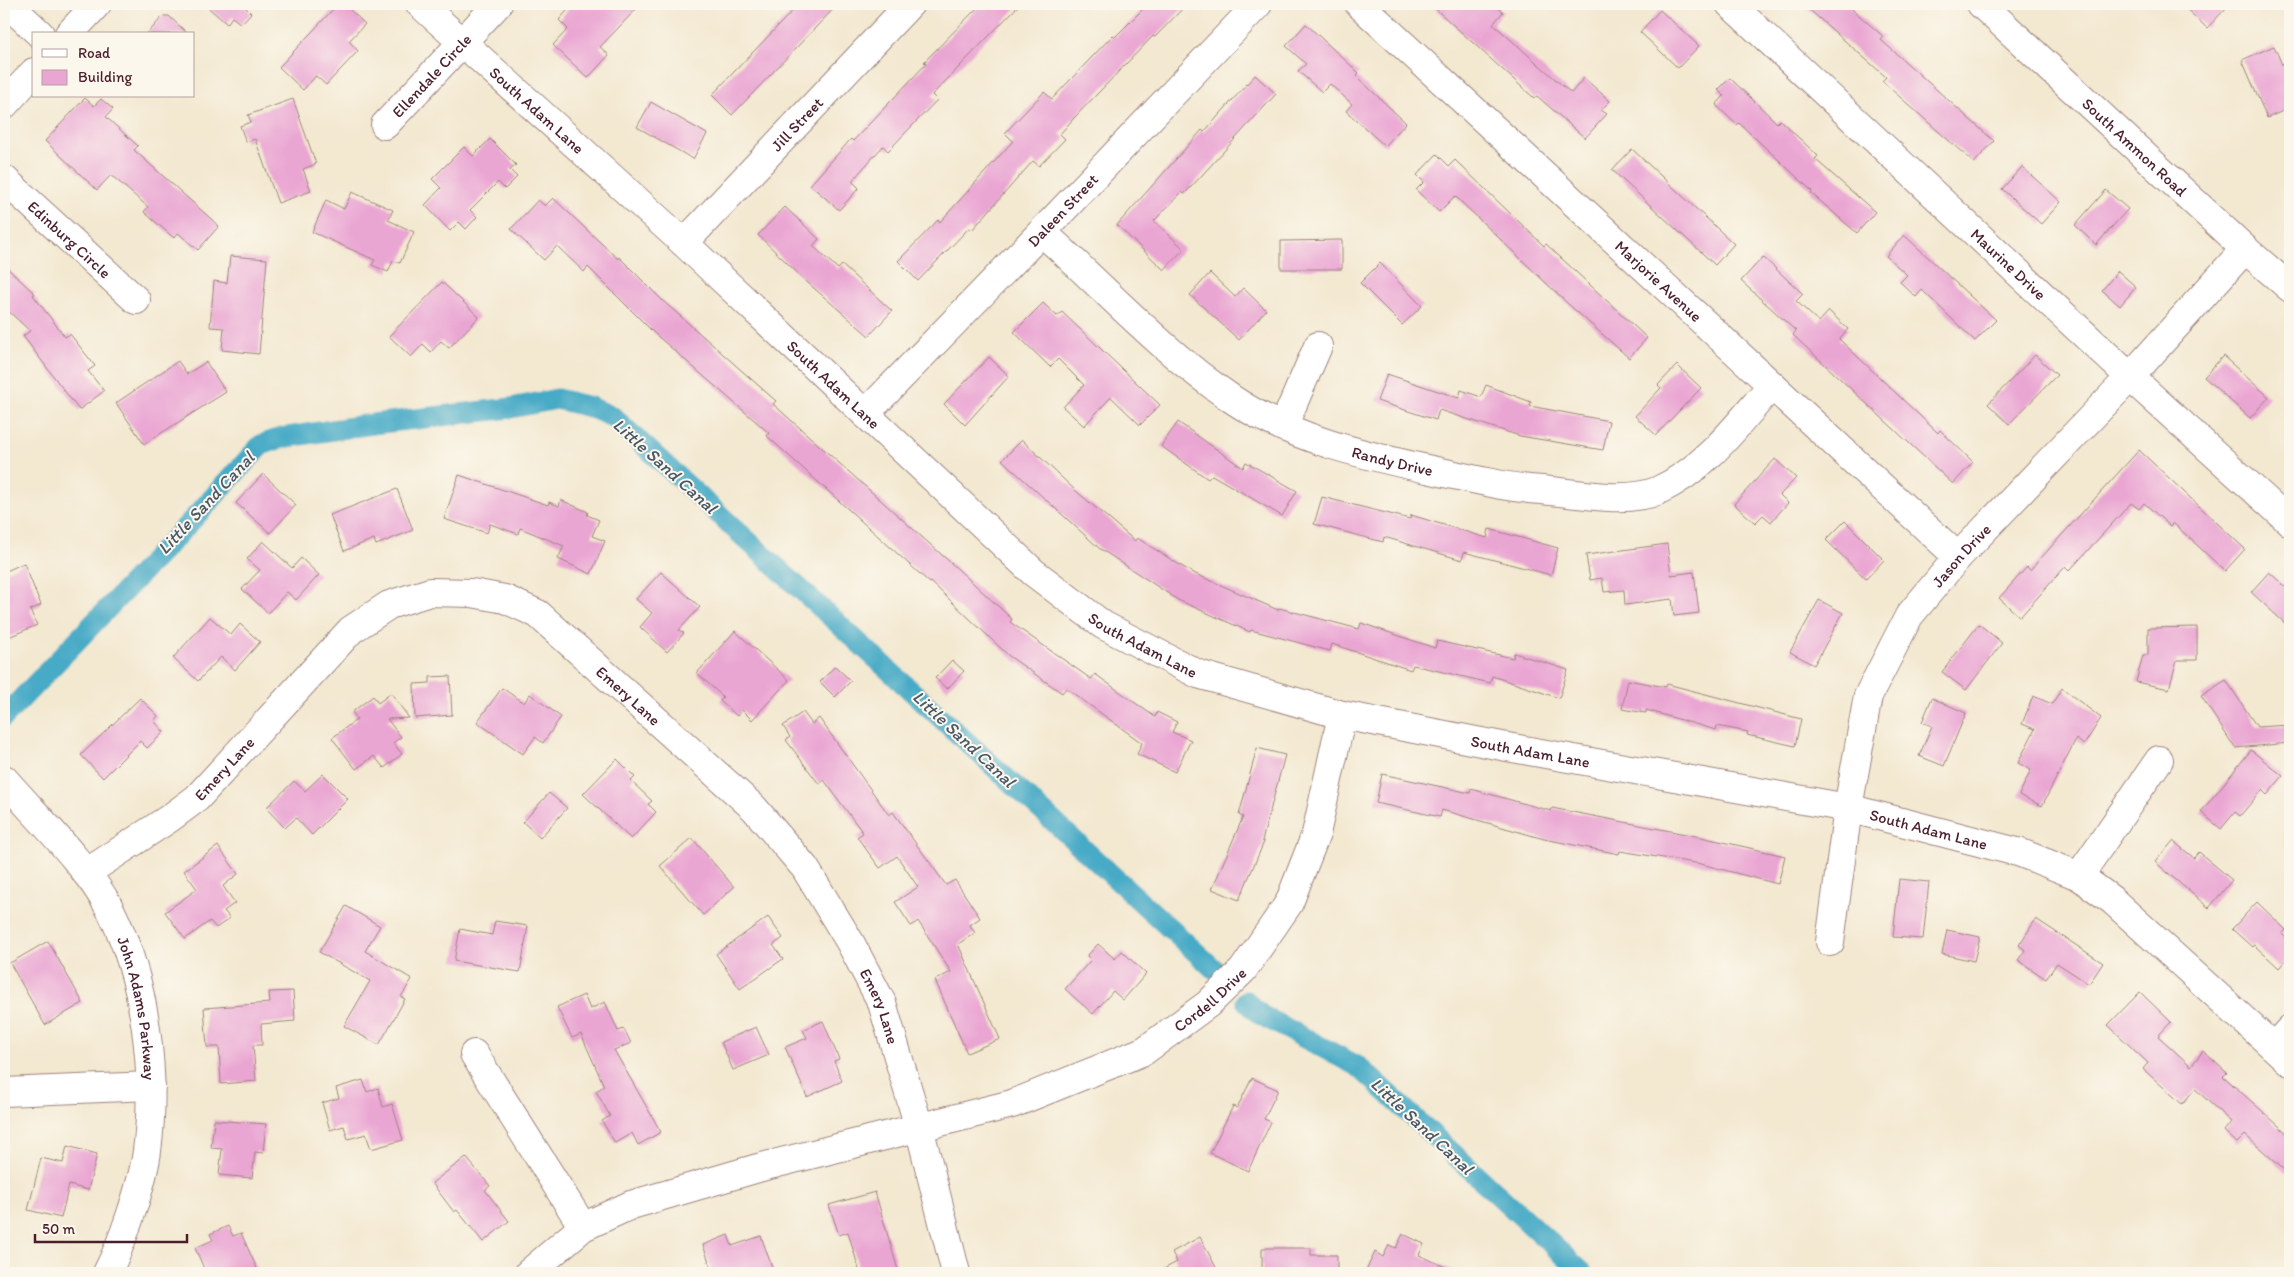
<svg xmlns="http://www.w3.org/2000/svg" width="2294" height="1277" font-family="Itim,sans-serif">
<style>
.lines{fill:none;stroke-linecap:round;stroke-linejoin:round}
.canal{stroke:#47aac6;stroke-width:21}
.building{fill:#eaa6d3}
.minor-casing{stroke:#9e847e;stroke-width:30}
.major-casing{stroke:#9e847e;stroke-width:30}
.minor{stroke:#fff;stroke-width:28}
.major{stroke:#fff;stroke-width:28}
.labels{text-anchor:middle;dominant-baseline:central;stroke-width:4;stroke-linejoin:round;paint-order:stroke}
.street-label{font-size:16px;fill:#4a1f2b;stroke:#fbf7ec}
.water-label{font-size:18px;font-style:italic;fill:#495769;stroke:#fbf7ec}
</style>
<rect width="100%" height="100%" fill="#fbf7ec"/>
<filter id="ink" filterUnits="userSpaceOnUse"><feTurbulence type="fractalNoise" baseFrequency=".02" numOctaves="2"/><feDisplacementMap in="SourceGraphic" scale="10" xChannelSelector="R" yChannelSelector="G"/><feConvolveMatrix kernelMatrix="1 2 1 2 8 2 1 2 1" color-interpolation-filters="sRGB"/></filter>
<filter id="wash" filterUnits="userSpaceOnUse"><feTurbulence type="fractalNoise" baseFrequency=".0096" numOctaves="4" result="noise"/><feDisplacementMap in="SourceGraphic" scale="20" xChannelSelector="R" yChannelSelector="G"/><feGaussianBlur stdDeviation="1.12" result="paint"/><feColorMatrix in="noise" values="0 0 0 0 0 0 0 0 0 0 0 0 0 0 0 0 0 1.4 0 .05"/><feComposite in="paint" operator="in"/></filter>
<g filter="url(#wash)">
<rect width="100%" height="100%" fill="#f3e8d0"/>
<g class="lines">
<!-- canal -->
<path class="canal" d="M4 717 194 518 261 445 281 438 372 424 511 408 557 399 590 407 613 417 1213 968
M1246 1001 1261 1015 1359 1067 1583 1273"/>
</g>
<g id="blocks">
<!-- building -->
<path class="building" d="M204 4H244L243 5 251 13 241 24 232 17 227 24Z
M338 4H344L365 24 349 41 358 51 326 85 316 76 303 90 279 67Z
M573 4H641L600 47 609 55 588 78 553 45 568 29 559 20Z
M799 4H838L732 115 712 95Z
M981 4H1020L932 95 937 100 888 151 883 146 852 181 859 188 839 210 810 185 851 139 853 141 926 64 924 62Z
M1148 4H1187L1155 37 1153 36 1073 119 1060 134 1065 139 1039 166 1033 161 972 230 969 228 918 281 898 261 938 220 940 222 1013 141 1005 133 1044 92 1052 99 1113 35 1115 37Z
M1430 4H1493L1503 12 1493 24 1571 93 1584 78 1610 101 1601 110 1607 114 1585 138 1537 96 1534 98Z
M1803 4H1846L1884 37 1881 40 1994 141 1974 163 1882 81 1886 77Z
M2181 4H2230L2207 28Z
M1660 10 1699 46 1678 68 1640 32Z
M163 16H169L188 34H147Z
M1306 24 1359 73 1356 76 1406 123 1385 146 1346 111 1352 104 1330 84 1322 92 1298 71 1306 64 1286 46Z
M2274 46 2290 83V108L2267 118 2242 60Z
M1255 75 1276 94 1193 185 1184 194 1182 192 1154 221 1184 249 1164 270 1117 225 1202 130 1204 132Z
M1730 78 1777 123 1780 120 1818 156 1815 159 1875 212 1857 233 1811 193 1812 191 1739 123 1737 125 1716 105 1724 96 1718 90Z
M85 98 94 106 101 99 113 109 106 117 138 146 134 150 219 226 198 250 178 233 174 238 144 212 148 207 111 175 97 190 45 141Z
M293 99 316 164 303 169 311 191 278 203 255 139 246 142 240 126 251 122 248 115Z
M651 102 707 134 693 159 637 127Z
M490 139 516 165 510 170 517 177 505 189 498 182 470 210 477 217 466 229 459 222 450 231 425 205 441 188 432 179 464 147 473 156Z
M1632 149 1734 244 1715 265 1612 170Z
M1437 154 1449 166 1455 160 1544 246 1546 244 1647 338 1629 358 1567 303 1455 196 1439 212 1416 190 1424 182 1417 175Z
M2022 167 2061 202 2041 224 2002 189Z
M2106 190 2128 209 2096 245 2075 225Z
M352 192 393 210 388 220 414 232 400 263 393 261 388 272 372 265 375 260 312 232 326 200 344 209Z
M553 198 618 259 619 257 662 300 776 401 773 404 960 571 1012 619 1010 622 1091 679 1095 674 1155 717 1157 712 1177 722 1172 732 1191 740 1175 772 1137 754 1142 743 1066 688 1062 693 1009 656 931 582 930 583 767 436 769 433 654 333 588 267 584 272 557 246 544 260 511 229 538 200 545 206Z
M785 207 819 239 813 246 838 269 842 265 892 311 869 336 808 283 758 235Z
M1904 235 1996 320 1975 341 1922 290 1916 297 1900 282 1907 275 1886 256Z
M1342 240V269H1281V241Z
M230 256 267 259 259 354 222 350 224 328 210 327 214 281 227 283Z
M1763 257 1803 294 1796 301 1819 322 1829 311 1848 329 1839 339 1938 433 1940 430 1973 462 1953 484 1793 335 1796 331 1741 281Z
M1380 263 1422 306 1402 325 1360 283Z
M4 265 35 294 33 295 65 337 70 334 95 366 88 371 104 391 79 410 23 336 30 331 4 307Z
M2118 271 2136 287 2120 306 2102 290Z
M1210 273 1235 297 1243 288 1266 310 1239 340 1190 295Z
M442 282 479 317 449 348 441 341 431 352 423 344 411 357 389 336Z
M1043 303 1057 316 1062 312 1160 405 1140 425 1111 397 1084 426 1063 407 1084 385 1058 359 1050 367 1014 332Z
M2035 355 2057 375 2009 424 1988 404Z
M2223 356 2269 397 2250 418 2204 377Z
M989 357 1009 376 965 425 944 404Z
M178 361 187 374 206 362 226 392 144 444 116 403Z
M1677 365 1701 388 1656 435 1635 416 1661 388 1658 385Z
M1387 374 1459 398 1461 390 1481 397 1486 385 1531 402 1530 406 1609 421 1603 450 1520 436 1439 410 1436 420 1377 401Z
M1178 422 1243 468 1246 462 1297 491 1282 516 1212 475 1208 479 1161 446Z
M1022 440 1076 491 1135 541 1137 538 1191 572 1278 610 1279 608 1359 629 1361 623 1435 648 1437 641 1513 658 1514 653 1568 670 1559 698 1492 676 1490 683 1413 665 1411 670 1332 644 1330 651 1251 630 1250 632 1178 600 1099 548 1002 460Z
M2139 450 2245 549 2225 571 2173 523 2170 526 2144 503 2139 509 2131 503 2069 571 2065 567 2020 617 1999 598 2027 567 2030 570Z
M1775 459 1796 478 1780 495 1788 503 1771 522 1763 515 1755 523 1734 504Z
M263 474 296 505 270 533 236 503Z
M459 475 548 505 549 502 559 506 561 500 588 512 587 515 599 520 592 536 605 541 591 574 558 559 564 546 520 528 518 534 490 524 487 533 444 519Z
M397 489 413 530 376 545 374 539 344 551 330 515Z
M1322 497 1410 519 1411 515 1487 538 1489 529 1558 548 1551 575 1464 552 1462 560 1384 537 1383 542 1314 524Z
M1845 521 1884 560 1866 579 1826 540Z
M263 541 292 568 301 558 319 575 296 600 287 592 268 613 242 589 260 570 247 559Z
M1667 544 1671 575 1694 572 1699 613 1674 616 1672 599 1625 605 1624 590 1604 592 1602 578 1590 580 1586 555Z
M24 563 41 605 30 610 37 625 4 639V572Z
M661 572 700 607 679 630 684 633 667 652 640 627 652 613 636 599Z
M2269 572 2290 591V628L2251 592Z
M1819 600 1843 613 1814 665 1790 652Z
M210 617 231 635 240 624 260 642 235 670 221 657 198 681 173 658Z
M1979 624 2002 643 1966 690 1942 672Z
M2197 627V660H2177L2169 689 2136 682 2143 655H2148V628Z
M735 631 789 680 752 720 742 710 737 716 720 701 723 697 697 673Z
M952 660 964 671 947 689 935 678Z
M835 666 851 681 835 697 820 682Z
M450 676 452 715 415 718 414 684 430 683V677Z
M1628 680 1666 687 1667 684 1801 719 1795 746 1747 735 1748 732 1717 726 1716 730 1646 710V713L1622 709Z
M2226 680 2257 727 2290 725V743L2235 748 2201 696Z
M502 688 524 703 530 694 561 717 543 743 535 737 523 754 477 722Z
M2062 688 2101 718 2084 745 2076 739 2042 806 2019 795 2031 770 2018 763 2035 729 2022 724 2033 696 2052 704Z
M391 693 409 718 387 719 401 737 393 743 402 754 384 768 374 756 356 769 332 738 357 719 352 712 373 696 378 703Z
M140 698 158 716 154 721 164 732 147 748 140 741 103 778 81 755Z
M1932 698 1966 713 1944 766 1919 756 1932 726 1922 722Z
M803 712 812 724 819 718 889 815 893 812 946 885 955 880 980 918 970 925 975 933 958 944 1000 1039 967 1053 935 980 951 972 918 921 911 926 895 902 918 887 897 856 880 868 857 837 863 833 824 780 819 784 786 740 790 737 783 726Z
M1257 748 1285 755 1262 841 1264 842 1239 900 1212 889 1243 817 1239 815Z
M2251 750 2283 776 2267 795 2262 790 2240 816 2235 812 2221 829 2201 812Z
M617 759 635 777 631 781 652 801 648 804 656 812 631 839 583 794Z
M323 774 348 799 312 835 296 818 285 828 266 808 294 781 305 791Z
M1382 774 1470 793 1471 789 1551 811 1552 808 1701 837 1785 856 1778 884 1701 864 1620 851 1619 854 1544 839 1442 810 1440 817 1376 803Z
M549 793 567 808 540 838 523 822Z
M692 838 734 887 703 915 660 866Z
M2173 841 2194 858 2199 852 2232 880 2209 908 2155 862Z
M218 846 238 874 223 886 235 903 224 911 230 918 216 928 210 921 185 939 165 912 197 889 184 871Z
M1899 879 1929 882 1923 939 1893 937Z
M2257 902 2286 930 2282 934 2290 942V955L2279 968 2254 945 2252 947 2232 929Z
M346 906 380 926 365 951 412 979 401 997 405 999 379 1045 344 1026 370 981 319 952Z
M768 917 783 938 773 945 783 959 740 989 716 954Z
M2036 919 2103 963 2089 984 2057 963 2046 979 2018 960 2025 950 2019 945Z
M495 921 528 926 520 972 454 961 460 929 492 935Z
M1947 930 1980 937 1974 961 1942 954Z
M48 941 83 1003 45 1025 10 963Z
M1098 944 1115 959 1122 951 1146 974 1123 1000 1113 991 1093 1014 1065 989 1091 960 1087 956Z
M293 991 295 1021 261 1024 262 1045H253L256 1081 221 1084 219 1047H207L204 1008 270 1003 269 992Z
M2140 992 2171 1022 2158 1036 2191 1066 2203 1051 2227 1073 2223 1076 2290 1136V1175L2245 1135 2237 1143 2224 1131 2231 1122 2195 1089 2182 1104 2143 1069 2148 1063 2108 1025Z
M584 995 590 1009 605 1002 618 1031 624 1029 631 1043 614 1050 661 1132 638 1145 632 1133 615 1143 602 1121 610 1116 596 1091 604 1086 581 1034 572 1038 557 1007Z
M823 1021 839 1059 834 1061 842 1081 807 1097 785 1047 807 1038 803 1030Z
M756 1027 769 1055 733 1070 721 1042Z
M1252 1078 1278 1090 1264 1119 1271 1122 1248 1171 1210 1153 1233 1106 1237 1108Z
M363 1080 367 1092 378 1088 383 1107 392 1104 403 1140 371 1149 366 1134 348 1139 344 1126 330 1130 322 1103 339 1098 336 1088Z
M214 1120 266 1124 263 1153 255 1152 252 1178 219 1175 222 1149 211 1148Z
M67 1146 97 1154 88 1190 69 1185 61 1218 28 1210 41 1158 63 1163Z
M466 1157 490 1186 485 1190 509 1221 483 1242 457 1210 454 1212 432 1183Z
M875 1192 898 1270 889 1273H860L848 1232 839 1235 829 1205Z
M228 1226 233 1236 241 1233 259 1273H206L195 1248 213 1240 210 1234Z
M1403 1234 1424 1244 1419 1255 1459 1273H1365L1375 1252 1383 1257 1389 1245 1396 1248Z
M728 1235 732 1246 761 1236 774 1273H713L703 1245Z
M1200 1237 1219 1273H1156L1177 1262 1172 1252Z
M1262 1248H1311V1255H1337V1273H1262Z"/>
</g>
</g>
<g filter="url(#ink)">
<use href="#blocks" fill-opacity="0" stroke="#9e847e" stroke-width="1"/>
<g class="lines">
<!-- minor casing -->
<g class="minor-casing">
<g id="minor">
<path d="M8 4 40 34"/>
<path id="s1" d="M420 4 684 243 1033 572 1103 625 1198 674 1342 715 1507 747 1848 808 2021 853 2079 876 2112 900 2290 1062"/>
<path id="s2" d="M1359 4 1958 557"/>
<path id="s3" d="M1730 4 2130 377 2290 522"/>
<path d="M69 34 97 4"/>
<path d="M4 105 34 72"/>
<path id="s4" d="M385 125 498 4"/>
<path id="s5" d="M4 179 136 300"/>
<path id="s6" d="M1042 232C1104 288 1163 352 1232 399 1294 441 1373 457 1445 473 1477 480 1509 488 1542 490 1575 493 1626 504 1657 491 1705 470 1738 424 1772 385"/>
<path id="s7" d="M684 243 910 4"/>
<path id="s8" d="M865 414 1058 215 1258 4"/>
<path d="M1283 427 1318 346"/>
<path id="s9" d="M4 779C38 818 88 866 111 911 146 981 157 1074 147 1151 143 1183 122 1244 107 1273"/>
<path id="s10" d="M86 873 170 818 197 798 351 630 389 605 430 592 472 593 505 599 538 614 754 808 805 868 850 942 882 1003 919 1127 956 1273"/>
<path d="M2079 876 2159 760"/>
<path id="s11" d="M1830 942 1848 808 1868 696 1909 616 1958 557 2130 377 2245 249"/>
<path d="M2274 1047 2290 1029"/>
<path d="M474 1054 583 1227"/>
<path d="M4 1092 151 1086"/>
<path id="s12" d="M529 1273 583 1227 631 1205 758 1168 1012 1104 1144 1051 1208 1004 1243 970 1289 903 1316 834 1342 715"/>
</g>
</g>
<!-- major casing -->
<g class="major-casing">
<g id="major">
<path id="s13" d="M1981 4 2245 249 2290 288"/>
</g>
</g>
<!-- minor -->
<use href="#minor" class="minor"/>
<!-- major -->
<use href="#major" class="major"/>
</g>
</g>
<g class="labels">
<!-- street labels -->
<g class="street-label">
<text stroke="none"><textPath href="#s4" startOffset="68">Ellendale Circle</textPath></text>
<text stroke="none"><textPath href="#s1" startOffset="158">South Adam Lane</textPath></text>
<text stroke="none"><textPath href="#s7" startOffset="164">Jill Street</textPath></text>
<text stroke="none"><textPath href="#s13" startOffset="210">South Ammon Road</textPath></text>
<text stroke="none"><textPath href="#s8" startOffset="284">Daleen Street</textPath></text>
<text stroke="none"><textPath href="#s5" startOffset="89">Edinburg Circle</textPath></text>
<text stroke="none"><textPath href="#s3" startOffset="381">Maurine Drive</textPath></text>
<text stroke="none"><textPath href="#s2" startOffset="408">Marjorie Avenue</textPath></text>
<text stroke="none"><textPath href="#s1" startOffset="562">South Adam Lane</textPath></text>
<text stroke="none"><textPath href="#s6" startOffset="426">Randy Drive</textPath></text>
<text stroke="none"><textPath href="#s11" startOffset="419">Jason Drive</textPath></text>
<text stroke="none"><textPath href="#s1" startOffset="968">South Adam Lane</textPath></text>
<text stroke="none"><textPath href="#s10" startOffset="684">Emery Lane</textPath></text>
<text stroke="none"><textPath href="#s1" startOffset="1372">South Adam Lane</textPath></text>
<text stroke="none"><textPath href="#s10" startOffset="174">Emery Lane</textPath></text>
<text stroke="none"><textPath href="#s1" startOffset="1778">South Adam Lane</textPath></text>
<text stroke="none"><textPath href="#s12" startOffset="744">Cordell Drive</textPath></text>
<text stroke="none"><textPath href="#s10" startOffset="1089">Emery Lane</textPath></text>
<text stroke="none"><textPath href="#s9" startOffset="272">John Adams Parkway</textPath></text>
</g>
<!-- water labels -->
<g class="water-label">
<text transform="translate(665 466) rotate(42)">Little Sand Canal</text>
<text transform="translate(206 503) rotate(-47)">Little Sand Canal</text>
<text transform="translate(964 739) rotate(43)">Little Sand Canal</text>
<text transform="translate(1422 1126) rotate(43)">Little Sand Canal</text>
</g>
</g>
<!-- margin -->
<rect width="2294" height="1277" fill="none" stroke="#fbf7ec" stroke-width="20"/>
<!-- legend -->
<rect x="32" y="32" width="162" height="65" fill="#fbf7ec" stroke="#b4a19f"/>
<rect x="42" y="49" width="25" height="8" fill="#ffffff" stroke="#b4a19f"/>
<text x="78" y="58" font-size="15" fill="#4a1f2b">Road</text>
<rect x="42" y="70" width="25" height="15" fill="#eaa6d3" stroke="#b4a19f"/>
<text x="78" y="82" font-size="15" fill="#4a1f2b">Building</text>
<!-- scale -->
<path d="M35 1234v8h152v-8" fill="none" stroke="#4a1f2b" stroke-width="2.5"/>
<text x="42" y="1234" font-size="15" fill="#4a1f2b" stroke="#fbf7ec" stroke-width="4" paint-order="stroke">50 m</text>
</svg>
